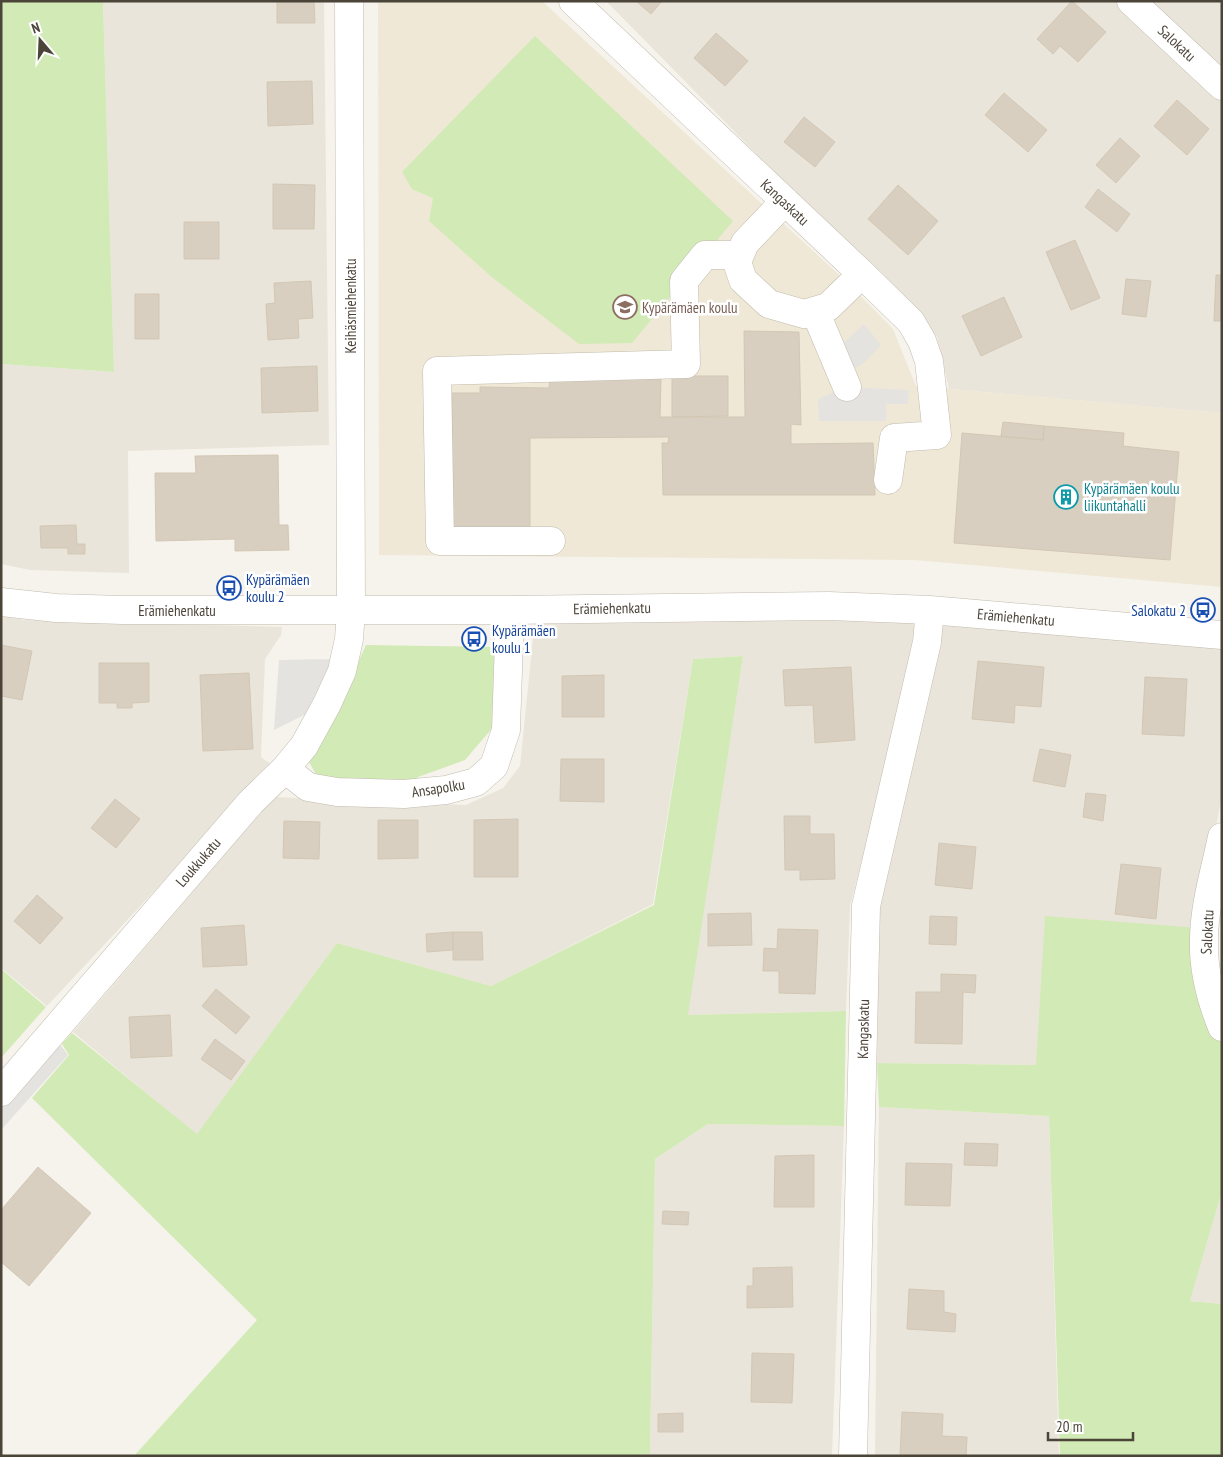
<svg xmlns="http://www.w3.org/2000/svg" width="1223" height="1457" font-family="'PT Sans Narrow',sans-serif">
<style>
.residential{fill:#eae5da}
.education{fill:#efe8d6}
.green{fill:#d2eab5}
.parking{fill:#e5e3e0}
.building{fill:#d8cfc1;stroke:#d3c7b4}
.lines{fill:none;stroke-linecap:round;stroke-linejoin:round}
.minor-casing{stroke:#c2bbae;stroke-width:29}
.minor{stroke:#fff;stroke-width:28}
.labels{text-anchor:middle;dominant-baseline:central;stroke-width:5;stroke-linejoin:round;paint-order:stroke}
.street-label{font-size:15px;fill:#4b4439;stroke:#fff}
.education-label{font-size:15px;fill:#785e54;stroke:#fff;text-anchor:start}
.culture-label{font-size:15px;fill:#0d838f;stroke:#fff;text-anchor:start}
.transit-label{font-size:15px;fill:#164399;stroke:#fff;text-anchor:start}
</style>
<rect width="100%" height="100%" fill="#f6f3ec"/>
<!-- residential -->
<path class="residential" d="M103 1H324L329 445 128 451 129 573 30 570 1 564V364L114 372Z
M606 1H1222V413L949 389 937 337Z
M919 615 914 658 850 906 846 1011 687 1015 743 656 693 659 653 904 491 986 337 943 197 1135 73 1032 274 797 466 805 503 788 520 766 535 619Z
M1 616 26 620 282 627 281 635 265 659 261 757 272 765 47 1006 1 968Z
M940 618 1222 642V795L1201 906 1199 928 1036 1065 877 1063 879 908Z
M879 1107 1049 1116 1059 1456H875Z
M708 1124 844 1126 832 1456H623L650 1454 655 1159Z
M1222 1191V1304L1190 1301Z"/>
<!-- education -->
<path class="education" d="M378 1H542L850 285 893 329 916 386 1222 413V587L914 560 379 555Z"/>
<!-- green -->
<path class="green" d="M1 1H103L114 372 1 364Z
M535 36 733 221 632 343 579 344 493 278 429 221 433 198 412 189 402 172Z
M366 645 499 647 495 725 465 760 418 777 410 784 318 778 308 760 337 709Z
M743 656 688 1015 846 1011 844 1126 708 1124 655 1159 650 1454 621 1456H134L257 1320 32 1098 69 1055 62 1044 72 1033 197 1134 337 943 491 986 654 905 693 659Z
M1045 916 1199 928 1207 1012 1222 1045V1191L1190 1301 1222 1304V1456H1060L1049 1116 879 1107 877 1063 1036 1065Z
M1 969 46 1007 1 1058Z"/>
<!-- parking -->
<path class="parking" d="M864 324 881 345 863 364 842 374 833 353Z
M847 387 909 390 908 404H886V421H819L818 399Z
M332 659 306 714 274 730 279 660Z
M58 1042 68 1055 1 1130V1108Z"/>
<!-- building -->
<path class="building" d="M277 1H314L315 23H277Z
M636 1H662L651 14Z
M1072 1 1106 32 1078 62 1060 46 1053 54 1037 39Z
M716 33 748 61 725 86 694 58Z
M312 81 313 124 268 126 267 82Z
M1004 93 1047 130 1028 152 985 115Z
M1177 100 1209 129 1187 155 1154 126Z
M804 117 835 142 815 167 784 142Z
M1120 138 1140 156 1116 183 1096 165Z
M273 184 315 185 314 229H273Z
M898 185 938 221 908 255 868 219Z
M1098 189 1130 214 1117 232 1085 207Z
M184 222H219V259H184Z
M1075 240 1100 298 1071 310 1046 252Z
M1216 275H1222V321H1214Z
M1126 279 1151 281 1146 317 1122 314Z
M311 281 313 318 298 319 299 338 268 340 266 304 275 303 274 283Z
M135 294H159V339H135Z
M1004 297 1022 337 981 356 962 316Z
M744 331 799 332 801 425 791 424V444L873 443 875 495H663L662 443H668L669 437 530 438V529L453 528 452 393H480V387L549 388 550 377H661L660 417H745Z
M317 366 318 411 262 413 261 368Z
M672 376H728V416L672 417Z
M1003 422 1044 426 1043 440 1001 436Z
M1044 426 1124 433 1123 446 1179 452 1170 560 954 543 962 433 1043 440Z
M278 455 279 525H288L289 550 235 551V539L156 541 155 473H196L195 456Z
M76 525 77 544H85V554H68V548H41L40 526Z
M1 645 32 651 22 700 1 696Z
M978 661 1044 667 1041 707 1015 705 1014 723 972 719Z
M99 663H149V702L132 703V708H117V703H99Z
M851 667 855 740 815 743 813 705 785 706 783 670Z
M249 673 253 749 203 751 200 675Z
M604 675V717H562V676Z
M1145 677 1187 679 1184 736 1142 734Z
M1040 749 1071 755 1065 787 1033 781Z
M561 759H604V802L560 801Z
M1086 793 1106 795 1103 821 1083 817Z
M115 799 140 819 116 848 91 828Z
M784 816H810V834H834L835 879 800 880V870H785Z
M518 819V877H474V820Z
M378 820H418V858L378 859Z
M284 821 320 822 319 859 283 858Z
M939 843 976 847 972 889 935 885Z
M1121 864 1161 868 1156 919 1115 914Z
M37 895 63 918 40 944 14 921Z
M751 913 752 945 708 946V914Z
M930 916 957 917 956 945 929 944Z
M244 925 247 965 203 967 201 928Z
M778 929 818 930 815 994 779 993V971H763L764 948 777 949Z
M453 932V950L427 952 426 934Z
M453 932H482L483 960H453Z
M941 974 976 975 975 993 963 992 962 1044 915 1043 916 992H941Z
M216 989 250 1017 236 1034 202 1006Z
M170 1015 172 1056 131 1058 129 1017Z
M215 1039 245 1061 231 1080 201 1059Z
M965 1143 998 1144 997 1166 964 1165Z
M814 1155V1207H774L775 1156Z
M906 1163 952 1164 950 1206 905 1205Z
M38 1167 91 1213 29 1286 1 1262V1210Z
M663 1211 689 1212 688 1225 662 1224Z
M792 1267 793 1307 747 1308V1286H753V1268Z
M909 1289 944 1291V1312L956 1314 955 1332 907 1329Z
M752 1353 794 1354 792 1403 751 1402Z
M902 1412 943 1414 942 1436 967 1437 966 1456H900Z
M683 1413V1432H658V1414Z"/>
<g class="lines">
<!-- minor casing -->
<g class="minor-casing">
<path id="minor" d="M573 1 862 274 911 322 922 341 929 361 937 435 894 438 888 480
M1131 1 1222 86
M785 201 745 243 737 262 743 280 769 304 804 314 828 307 862 274
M815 311 847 387
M551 541H440L437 371 686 364 684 281 705 255H740
M1 602 56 608 123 610H508L829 606 930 610 1222 635
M285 769 308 787 337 792 404 794 446 790 476 782 494 766 506 730 509 640 508 610
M1222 837C1215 871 1204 906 1204 940 1203 970 1211 1000 1222 1027
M1 1092 251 802 285 769 304 746 327 704 342 671 349 639 351 611 349 1
M853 1456 866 906 927 642 930 610"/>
</g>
<!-- minor -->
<use href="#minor" class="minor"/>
</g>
<!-- icons -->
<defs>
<g id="school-ring" transform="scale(1.25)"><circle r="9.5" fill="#fff" stroke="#8d6e63" stroke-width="1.5"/><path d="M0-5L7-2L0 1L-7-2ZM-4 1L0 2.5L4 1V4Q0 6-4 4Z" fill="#8d6e63"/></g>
<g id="building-ring" transform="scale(1.25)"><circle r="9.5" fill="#fff" stroke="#0f9aa8" stroke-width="1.5"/><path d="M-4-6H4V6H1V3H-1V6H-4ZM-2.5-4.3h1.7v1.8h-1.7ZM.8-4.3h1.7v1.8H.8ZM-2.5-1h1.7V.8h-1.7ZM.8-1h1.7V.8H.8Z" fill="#0f9aa8"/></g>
<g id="bus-ring" transform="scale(1.25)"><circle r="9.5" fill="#fff" stroke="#1a4fb4" stroke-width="1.5"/><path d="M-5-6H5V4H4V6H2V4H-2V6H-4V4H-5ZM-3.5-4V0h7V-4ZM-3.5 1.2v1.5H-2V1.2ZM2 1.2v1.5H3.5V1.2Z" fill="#1a4fb4"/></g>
</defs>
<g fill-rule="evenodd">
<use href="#school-ring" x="625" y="307"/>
<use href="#building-ring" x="1066" y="497"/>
<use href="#bus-ring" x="229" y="588"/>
<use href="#bus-ring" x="1203" y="610"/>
<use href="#bus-ring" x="474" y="639"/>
</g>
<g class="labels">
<!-- street labels -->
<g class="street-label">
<text transform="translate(1177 43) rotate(43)">Salokatu</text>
<text transform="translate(785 202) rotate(43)">Kangaskatu</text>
<text transform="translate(350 306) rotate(-90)">Keihäsmiehenkatu</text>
<text transform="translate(612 608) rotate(-1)">Erämiehenkatu</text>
<text x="177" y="610">Erämiehenkatu</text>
<text transform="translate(1016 617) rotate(5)">Erämiehenkatu</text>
<text transform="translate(438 788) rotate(-9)">Ansapolku</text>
<text transform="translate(198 862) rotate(-49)">Loukkukatu</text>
<text transform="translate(1207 932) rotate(-87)">Salokatu</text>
<text transform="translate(863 1029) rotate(-89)">Kangaskatu</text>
</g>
<!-- education labels -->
<g class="education-label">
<text x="642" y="307">Kypärämäen koulu</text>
</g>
<!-- culture labels -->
<g class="culture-label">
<text x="1084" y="488">Kypärämäen koulu<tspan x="1084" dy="17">liikuntahalli</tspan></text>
</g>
<!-- transit labels -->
<g class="transit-label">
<text x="246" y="579">Kypärämäen<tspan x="246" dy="17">koulu 2</tspan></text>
<text x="1186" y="610" text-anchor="end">Salokatu 2</text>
<text x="492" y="630">Kypärämäen<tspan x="492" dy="17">koulu 1</tspan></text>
</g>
</g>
<!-- border -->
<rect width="1223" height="1457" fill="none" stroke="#4b4439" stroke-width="5"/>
<!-- north arrow -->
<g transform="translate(40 40) rotate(341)" stroke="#ffffff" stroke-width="4" paint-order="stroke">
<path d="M0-4L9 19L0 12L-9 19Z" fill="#4b4439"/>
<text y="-8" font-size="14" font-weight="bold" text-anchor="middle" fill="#4b4439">N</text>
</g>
<!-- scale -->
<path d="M1048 1432v8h85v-8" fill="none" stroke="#4b4439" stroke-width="2.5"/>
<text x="1056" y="1432" font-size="15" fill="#4b4439" stroke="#ffffff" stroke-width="4" paint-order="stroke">20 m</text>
</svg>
